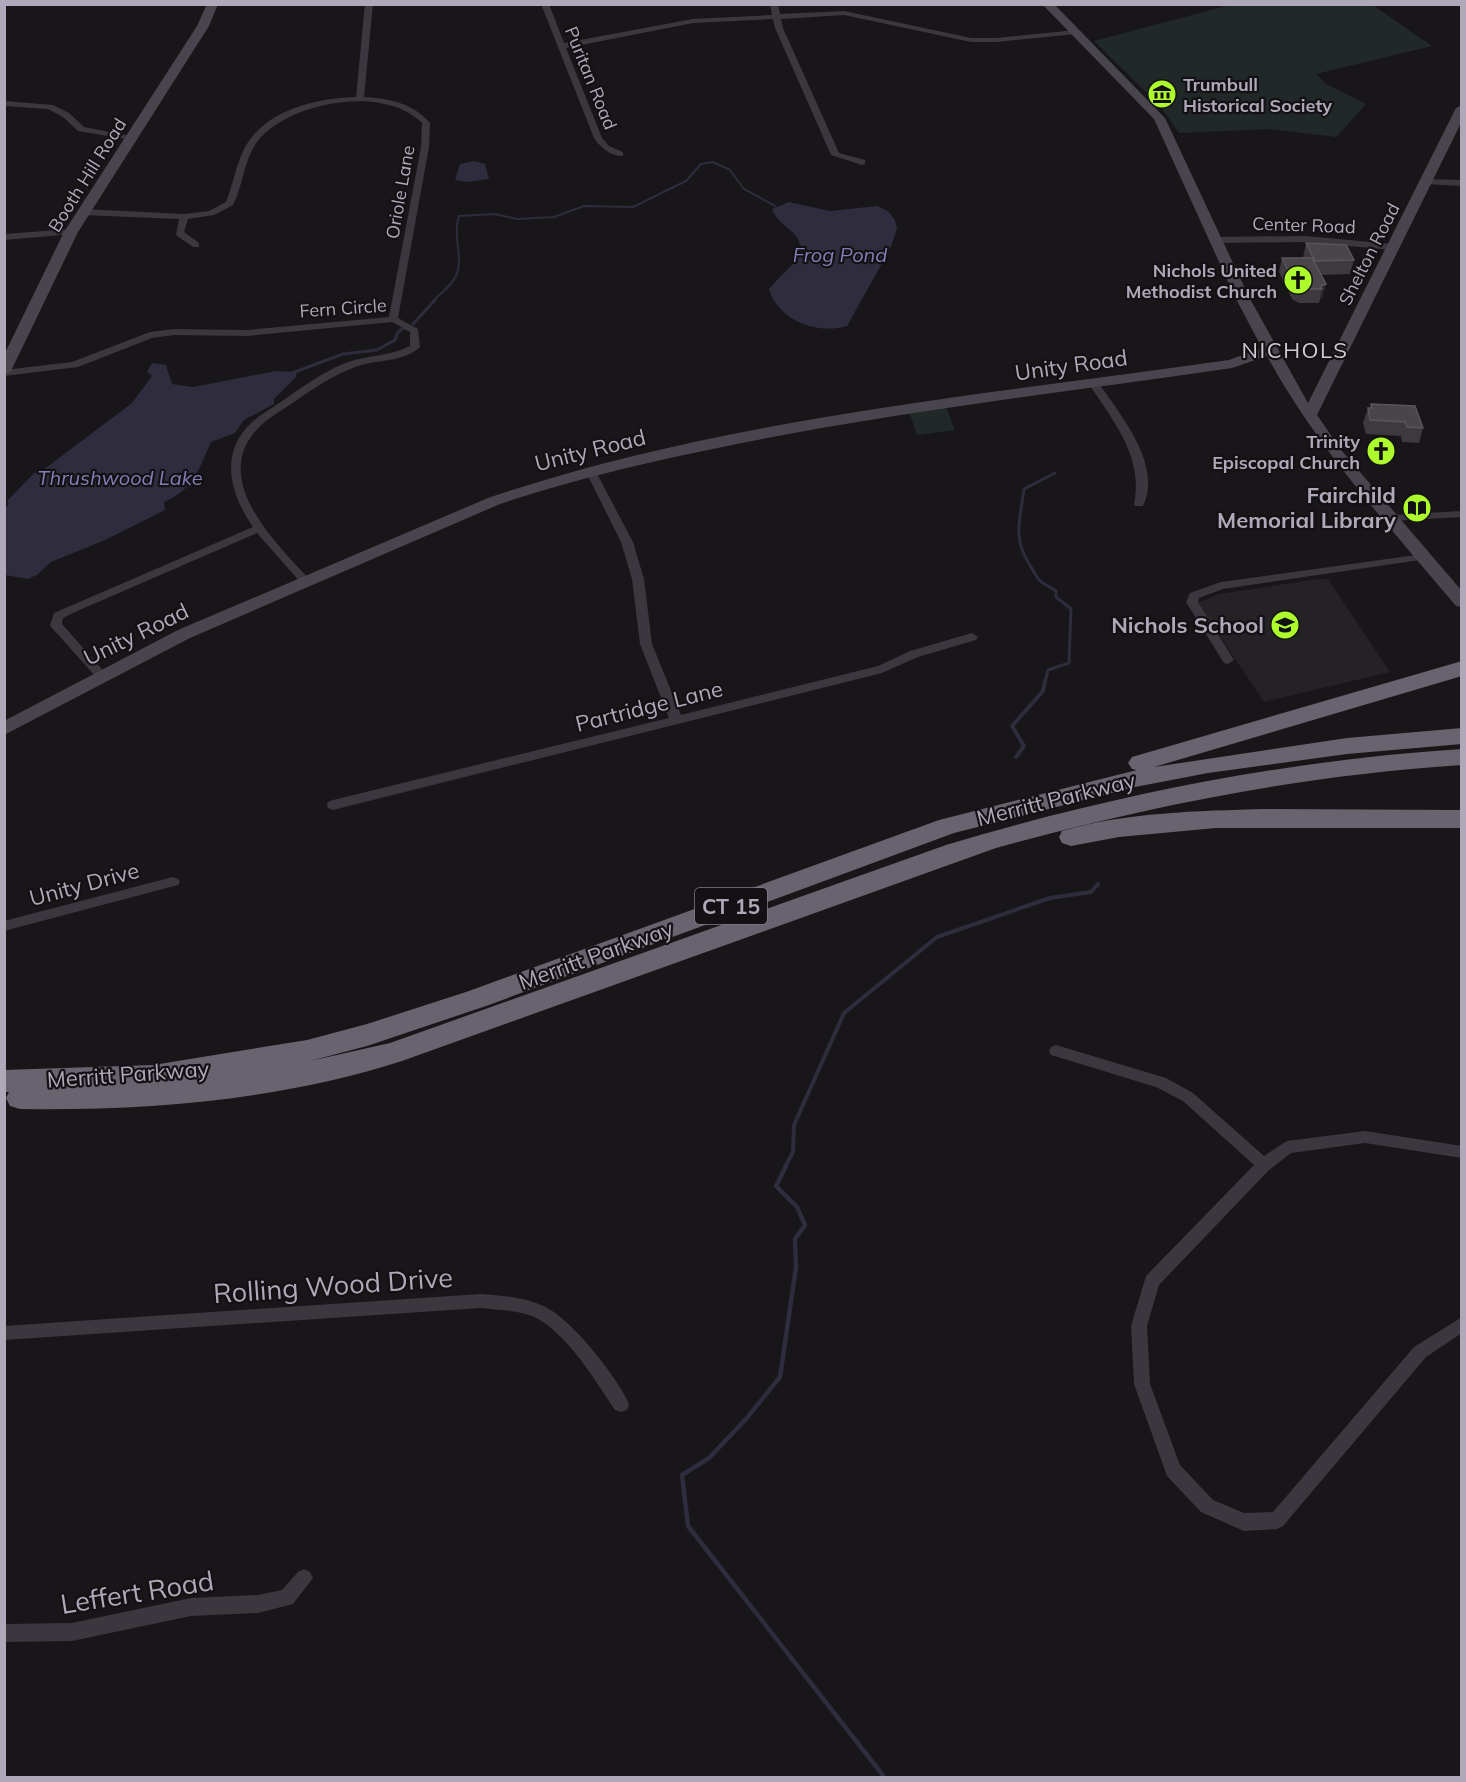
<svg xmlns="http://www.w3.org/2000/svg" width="1466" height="1782" font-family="Mulish,sans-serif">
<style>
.built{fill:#252226}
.green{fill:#202928}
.water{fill:#2e2c3d}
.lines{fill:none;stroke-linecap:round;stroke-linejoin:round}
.stream-far3{stroke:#2e2c3d;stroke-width:2}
.stream-far2{stroke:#2e2c3d;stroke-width:3}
.stream-far1{stroke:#2e2c3d;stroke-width:4}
.stream{stroke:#2e2c3d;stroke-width:4.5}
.street{fill:#3b373e;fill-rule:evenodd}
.secondary{fill:#49454e;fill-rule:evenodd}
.highway{fill:#68636f;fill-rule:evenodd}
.wall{fill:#3d393e}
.shaded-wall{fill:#29262a}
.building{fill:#49454b;stroke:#59555d;stroke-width:1.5}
.labels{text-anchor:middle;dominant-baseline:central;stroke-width:4.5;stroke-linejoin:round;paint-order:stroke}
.far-street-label{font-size:18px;fill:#afa8b9;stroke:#131114}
.far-poi-label{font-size:18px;font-weight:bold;fill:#afa8b9;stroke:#131114;text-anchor:end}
.far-water-label{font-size:20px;font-style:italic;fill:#877db6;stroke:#131114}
.shield{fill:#131114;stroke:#807b88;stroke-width:1.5}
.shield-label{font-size:21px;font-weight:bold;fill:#afa8b9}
.far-quarter-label{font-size:22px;letter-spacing:1.5px;fill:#cec9d5;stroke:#131114}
.street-label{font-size:22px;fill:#afa8b9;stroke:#131114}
.poi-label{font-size:22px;font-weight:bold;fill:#afa8b9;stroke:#131114;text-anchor:end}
.near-street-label{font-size:27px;fill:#afa8b9;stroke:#131114}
</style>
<rect width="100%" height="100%" fill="#181619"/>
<!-- built -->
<path class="built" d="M1318 579H1328L1390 672 1264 702 1198 603 1219 594Z"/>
<!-- green -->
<path class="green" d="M1371 4 1432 46 1316 74 1326 84 1366 104 1336 137 1269 129 1179 133 1161 107 1094 41 1230 5Z
M945 404 955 430 917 435 908 409Z"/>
<!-- water -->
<path class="water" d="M474 161 485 164 489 179 468 182 455 180 460 164Z
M789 202 830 211 877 206 888 211 895 220 897 229 890 249 847 326C816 335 778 320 769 289 782 272 816 252 791 231 783 224 776 219 772 209Z
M152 363 166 365 172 384 193 387 276 371 296 372V377L274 399V404L244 420 235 433 211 442C198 471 194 489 164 502L165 510 103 541 51 562 37 575 28 579 5 575 4 509 9 504 7 501 34 473 43 470 132 403 152 376 147 372Z"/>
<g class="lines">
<!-- stream-far3 -->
<path class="stream-far3" d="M433 301C440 294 452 285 456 276 464 258 452 234 459 216L495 214 517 219 554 217 584 206 633 207 686 181 701 164 713 162 730 170 744 189 775 206"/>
<!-- stream-far2 -->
<path class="stream-far2" d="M413 324 435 300
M292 373 343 354 377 350 395 340 398 332 404 328
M1045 683 1048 670 1069 663 1071 609 1056 597V591C1035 579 1040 581 1028 562 1012 536 1021 516 1024 489L1055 473"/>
<!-- stream-far1 -->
<path class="stream-far1" d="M1016 757 1024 746 1012 726 1043 691 1045 681
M785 1167 793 1152 794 1125 844 1013 937 937 1050 898 1091 892 1098 884"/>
<!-- stream -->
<path class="stream" d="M786 1166 776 1186 797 1207 805 1225 795 1239 796 1267 780 1377 746 1419 709 1458 682 1475 688 1526 885 1778"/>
<!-- street -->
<path class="street" d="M365 4H373L364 97C389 98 414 104 430 123L429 147 398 318 418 329 420 347C403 363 376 359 355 367 331 376 310 391 288 406 276 414 262 422 253 434 214 484 277 544 309 579V583H301L257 533 75 612 63 618 62 624 107 675 101 679 97 678 52 628 50 625 54 613 253 527C230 494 219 454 251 423 261 414 274 407 285 399 305 385 325 371 348 362 369 355 391 356 410 346V332L392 322 247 336 174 335 152 338 78 367 4 376V370L72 362 150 332 174 329 247 330 389 317 421 147 422 123C385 85 295 101 261 137 244 155 244 184 233 205L214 215 188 219 184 232 199 243V247H193L176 235 179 219 83 215 79 212 83 209 184 214 209 211 226 202C233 184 236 166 244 149 264 110 316 98 356 97Z
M541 4H549L564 43 693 19 772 15 770 4H778L780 14 844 11 971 38H997L1076 30 1080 32 1076 34 997 42H971L844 15 781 19 783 28 839 153 865 160V164L862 165 831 155 775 28 773 19 693 23 566 48 602 138 609 146 623 152V156C610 156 601 148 594 138Z
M4 101 53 105 69 113 84 127 136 137 132 140 78 131 63 117 48 109 4 106Z
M1426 179 1462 180V186L1423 184 1422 182Z
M71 229 76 232 74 234 4 240V234Z
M1305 236 1393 244 1398 247 1393 250 1305 242 1215 243 1210 240 1215 237Z
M1094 381 1098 382C1120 415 1163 464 1143 506H1135L1134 504C1144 457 1113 421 1089 384Z
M590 467 595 470 633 542 644 579 652 644 681 715 878 666 910 651 972 633 978 637 976 640 918 657 882 673 333 810 328 808 327 805 328 802 333 800 669 718 640 644 632 579 621 542 585 470Z
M1462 511V517L1391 521 1386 518 1391 515Z
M1423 554 1429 557 1427 559 1223 589 1199 598 1198 602 1234 660 1228 664 1224 663 1186 602 1190 593 1221 582Z
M173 877 178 879 180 882 178 885 4 931V921Z
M1056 1045 1166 1078 1193 1093 1264 1156 1287 1141 1365 1131 1462 1146V1158L1365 1143 1291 1153 1269 1170 1159 1285 1147 1326 1150 1384 1180 1465 1213 1500 1244 1513 1273 1512 1414 1347 1462 1317V1333L1426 1357 1283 1526 1277 1529 1244 1531 1201 1512 1167 1476 1134 1384 1131 1326 1146 1276 1254 1165 1183 1101 1156 1087 1051 1055 1049 1051 1051 1047Z
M481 1294C504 1296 528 1297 549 1309 574 1323 618 1378 629 1404L627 1410 621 1412 615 1410C595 1380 565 1330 532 1316 516 1310 498 1310 481 1308L4 1340V1326Z
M304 1569 310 1572 313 1578 293 1604 258 1613 191 1616 72 1641 4 1642V1624L72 1623 191 1598 258 1595 282 1590 298 1572Z"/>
<!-- secondary -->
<path class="secondary" d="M207 4H218L209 26 78 232 11 371 4 375V355L64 232 197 26Z
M1042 4H1054L1165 118 1249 297 1308 403 1456 108 1462 105V121L1317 415 1342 451 1462 591V607L1456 606C1388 525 1317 448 1267 356L1232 368C1067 392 901 411 737 444 657 460 577 478 500 504L190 638 4 735V721L178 630 488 498C723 418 985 395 1229 360L1262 348 1235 297 1154 119Z"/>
<!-- highway -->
<path class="highway" d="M1462 661V676L1154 767 1347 738 1462 728V744L1347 754 1208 773 1135 787 954 833 486 1006 367 1046 310 1061 390 1043 946 845C1113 795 1288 760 1462 749V765C1305 775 1147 806 996 848L402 1061C281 1100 146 1111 20 1109L10 1106 6 1098 9 1092H4V1070L153 1065 307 1040 367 1024 466 992 939 820 1137 770 1132 769 1128 763 1132 757Z
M1265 809 1462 810V828H1216L1119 837 1071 846 1062 843 1059 837 1062 831C1127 812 1198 811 1265 809Z"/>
</g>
<!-- wall -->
<path class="wall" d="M1306 243 1354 260 1350 274 1321 275 1326 284 1322 298 1320 299 1319 303H1299L1292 299 1279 272 1282 258H1303Z
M1371 404 1423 428 1419 443 1402 442 1401 436 1366 434 1363 423 1368 408H1370Z"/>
<!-- shaded-wall -->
<path class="shaded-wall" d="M1326 284 1322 298 1320 299 1322 289 1321 286Z"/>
<!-- building -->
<path class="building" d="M1306 243 1346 245 1354 260 1315 261Z
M1282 258H1312L1326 284 1321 286 1322 289H1303L1295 285Z
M1371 404 1415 406 1423 428 1407 427 1405 422 1370 420 1368 408H1372Z"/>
<!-- icons -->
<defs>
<g id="museum-disc" transform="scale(1.5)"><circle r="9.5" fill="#adfb2c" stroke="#131114"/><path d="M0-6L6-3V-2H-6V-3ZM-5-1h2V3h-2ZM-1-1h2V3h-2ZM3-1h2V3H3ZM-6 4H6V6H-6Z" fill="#111"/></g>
<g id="church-disc" transform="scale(1.5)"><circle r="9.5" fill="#adfb2c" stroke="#131114"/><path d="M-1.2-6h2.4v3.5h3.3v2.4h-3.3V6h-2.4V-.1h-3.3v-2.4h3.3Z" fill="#111"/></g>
<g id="library-disc" transform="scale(1.5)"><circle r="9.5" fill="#adfb2c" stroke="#131114"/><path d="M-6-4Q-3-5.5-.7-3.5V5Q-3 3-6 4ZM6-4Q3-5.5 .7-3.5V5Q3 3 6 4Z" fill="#111"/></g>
<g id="school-disc" transform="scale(1.5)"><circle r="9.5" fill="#adfb2c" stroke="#131114"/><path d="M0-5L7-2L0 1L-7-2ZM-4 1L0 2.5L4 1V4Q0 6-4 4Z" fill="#111"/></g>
</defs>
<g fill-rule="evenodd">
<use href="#museum-disc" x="1162" y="94"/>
<use href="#church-disc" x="1298" y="280"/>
<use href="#church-disc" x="1381" y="451"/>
<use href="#library-disc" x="1417" y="508"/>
<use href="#school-disc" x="1285" y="625"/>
</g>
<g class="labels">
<!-- far-street labels -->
<g class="far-street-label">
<text transform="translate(591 78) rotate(68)">Puritan Road</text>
<text transform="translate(87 175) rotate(-58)">Booth Hill Road</text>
<text transform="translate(400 192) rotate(-80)">Oriole Lane</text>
<text transform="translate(1304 225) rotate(2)">Center Road</text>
<text transform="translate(1369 254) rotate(-63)">Shelton Road</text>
<text transform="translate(343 308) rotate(-4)">Fern Circle</text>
</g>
<!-- far-poi labels -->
<g class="far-poi-label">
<text x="1183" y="84" text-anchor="start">Trumbull<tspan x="1183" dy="21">Historical Society</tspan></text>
<text x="1277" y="270">Nichols United<tspan x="1277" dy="21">Methodist Church</tspan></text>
<text x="1360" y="441">Trinity<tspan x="1360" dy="21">Episcopal Church</tspan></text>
</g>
<!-- far-water labels -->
<g class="far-water-label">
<text x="840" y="254">Frog Pond</text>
<text x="120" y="477">Thrushwood Lake</text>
</g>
<!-- shield labels -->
<rect class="shield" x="695" y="888" width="72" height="36" rx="4.5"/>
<g class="shield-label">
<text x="731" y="906">CT 15</text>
</g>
<!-- far-quarter labels -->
<g class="far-quarter-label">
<text x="1295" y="350">NICHOLS</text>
</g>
<!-- street labels -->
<g class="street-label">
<text transform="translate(1071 365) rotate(-8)">Unity Road</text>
<text transform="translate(590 450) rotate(-14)">Unity Road</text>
<text transform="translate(136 634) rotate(-26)">Unity Road</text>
<text transform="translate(649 706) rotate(-14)">Partridge Lane</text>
<text transform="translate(1056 799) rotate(-14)">Merritt Parkway</text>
<text transform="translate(84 884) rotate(-15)">Unity Drive</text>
<text transform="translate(596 955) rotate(-20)">Merritt Parkway</text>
<text transform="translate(128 1074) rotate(-4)">Merritt Parkway</text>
</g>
<!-- poi labels -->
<g class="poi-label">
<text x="1396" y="495">Fairchild<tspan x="1396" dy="25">Memorial Library</tspan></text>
<text x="1264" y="625">Nichols School</text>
</g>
<!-- near-street labels -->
<g class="near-street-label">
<text transform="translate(333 1285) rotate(-4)">Rolling Wood Drive</text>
<text transform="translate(137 1592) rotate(-9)">Leffert Road</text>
</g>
</g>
<!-- border -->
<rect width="1466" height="1782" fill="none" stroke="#afa8b9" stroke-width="12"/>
</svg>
